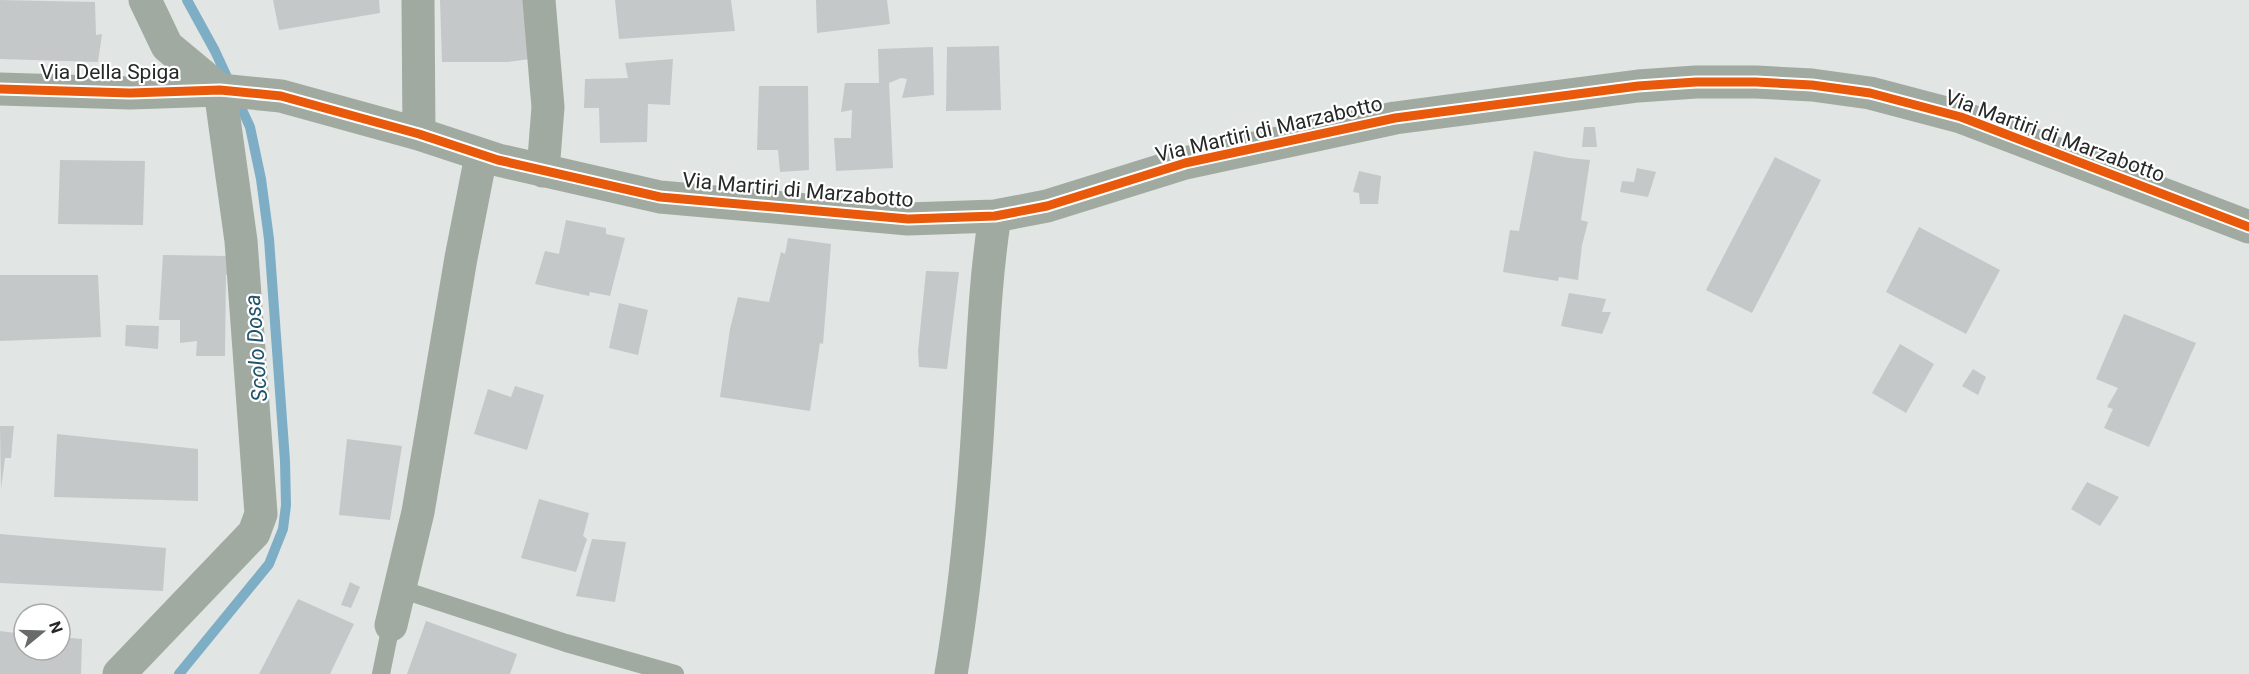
<svg xmlns="http://www.w3.org/2000/svg" width="2249" height="674" font-family="Roboto,sans-serif">
<style>
.lines{fill:none;stroke-linecap:round;stroke-linejoin:round}
.stream{stroke:#7eaec5;stroke-width:10}
.building{fill:#c5c8c8}
.lane{stroke:#a0aaa1;stroke-width:18}
.street{stroke:#a0aaa1;stroke-width:33}
.cycleway-casing{stroke:#fff;stroke-width:13}
.cycleway{stroke:#e8590c;stroke-width:9}
.labels{text-anchor:middle;dominant-baseline:central;stroke-width:4.5;stroke-linejoin:round;paint-order:stroke}
.street-label{font-size:21px;fill:#272929;stroke:#fff}
.water-label{font-size:22px;font-style:italic;fill:#1f536c;stroke:#fff}
</style>
<rect width="100%" height="100%" fill="#e1e5e3"/>
<g class="lines">
<!-- stream -->
<path class="stream" d="M179 674 269 564 283 529 286 505 285 461 269 239 261 179 250 127 215 51 187 0"/>
</g>
<!-- building -->
<path class="building" d="M0 0 95 2 96 35 102 34 98 62 0 59Z
M273 0H379L380 13 279 30Z
M440 0H526L530 59 508 62H442Z
M615 0H731L735 31 619 39Z
M816 0H887L890 24 817 33Z
M999 46 1001 110 946 111 947 47Z
M933 47 934 95 902 98 907 79 901 78 889 83 893 168 836 171 834 138H851L852 110 841 112 845 83H879L878 49Z
M673 59 670 105 648 104 647 142 600 143 599 108H584L585 79 628 78 625 63Z
M759 86H808L809 170 780 172 778 150H757Z
M1584 127H1595L1597 147H1582Z
M1534 151 1569 158 1590 160 1581 220 1588 222 1582 245 1578 280 1559 277 1558 281 1503 272 1510 230 1519 231Z
M1775 157 1821 180 1752 313 1706 290Z
M60 160 145 161 143 225 58 224Z
M1637 168 1656 172 1648 197 1620 192 1622 181 1634 182Z
M1359 171 1381 176 1378 204H1360L1359 193 1353 192Z
M566 220 606 228V234L625 238 610 296 590 292 589 296 535 284 545 251 559 254Z
M1919 227 2000 270 1966 334 1886 292Z
M788 238 831 244 823 344 820 343 810 411 720 397 730 329 738 297 769 302 781 252 785 254Z
M163 255 228 256 229 276 226 275 225 356H196L197 341 180 343V320H159Z
M926 271 959 272 947 369 919 367 918 351Z
M0 275H98L101 337 0 341Z
M1569 293 1606 299 1602 312H1611L1602 334 1561 326Z
M619 303 648 310 638 355 609 348Z
M2124 314 2196 343 2149 447 2104 428 2113 409 2107 407 2118 388 2096 379Z
M126 325 159 326 158 349 125 346Z
M1900 344 1934 364 1906 413 1872 393Z
M1973 369 1986 377 1978 395 1962 386Z
M515 386 544 395 527 450 474 434 488 389 511 397Z
M0 426H14L11 458H5L1 489Z
M57 434 198 449V501L54 497Z
M347 439 402 446 390 520 339 515Z
M2087 482 2119 497 2100 526 2071 509Z
M539 499 589 513 583 536 587 539 576 572 521 558Z
M0 534 166 548 163 591 0 583Z
M592 539 626 542 615 602 576 596Z
M350 582 360 587 351 608 341 605Z
M298 599 354 624 330 674H259Z
M426 621 517 654 510 674H407Z
M0 631 24 634V650H60V637L82 639 81 674H0Z"/>
<g class="lines">
<!-- lane -->
<path class="lane" d="M400 589 566 643 675 674
M381 674 391 625"/>
<!-- street -->
<path class="street" d="M145 0 167 46 220 90
M418 0 419 134
M539 0 548 107 543 171
M0 89 130 93 220 90 281 96 419 134 498 160 660 197 908 219 995 216 1047 206 1185 163 1395 118 1638 86 1696 82H1756L1812 85 1870 93 1961 117 2249 227
M391 625 418 512 461 258 481 156
M119 674 254 533 261 514 241 241 220 90
M951 674C966 586 974 496 979 407 983 343 985 279 995 216"/>
<!-- cycleway casing -->
<g class="cycleway-casing">
<path id="cycleway" d="M0 89 130 93 220 90 281 96 419 134 498 160 660 197 908 219 995 216 1047 206 1185 163 1395 118 1638 86 1696 82H1756L1812 85 1870 93 1961 117 2249 227"/>
</g>
<!-- cycleway -->
<use href="#cycleway" class="cycleway"/>
</g>
<g class="labels">
<!-- street labels -->
<g class="street-label">
<text x="110" y="72">Via Della Spiga</text>
<text transform="translate(1269 129) rotate(-13)">Via Martiri di Marzabotto</text>
<text transform="translate(2055 136) rotate(20)">Via Martiri di Marzabotto</text>
<text transform="translate(798 190) rotate(5)">Via Martiri di Marzabotto</text>
</g>
<!-- water labels -->
<g class="water-label">
<text transform="translate(256 348) rotate(-94)">Scolo Dosa</text>
</g>
</g>
<!-- north arrow -->
<g transform="translate(42 632) rotate(71)"><circle r="28" fill="#ffffff" stroke="#a9a9a9" stroke-width="1.5"/>
<path d="M0-4.5L10 22L0 15L-10 22Z" fill="#686b6a"/>
<text y="-9" font-size="16" font-weight="bold" text-anchor="middle" fill="#272929">N</text>
</g>
</svg>
